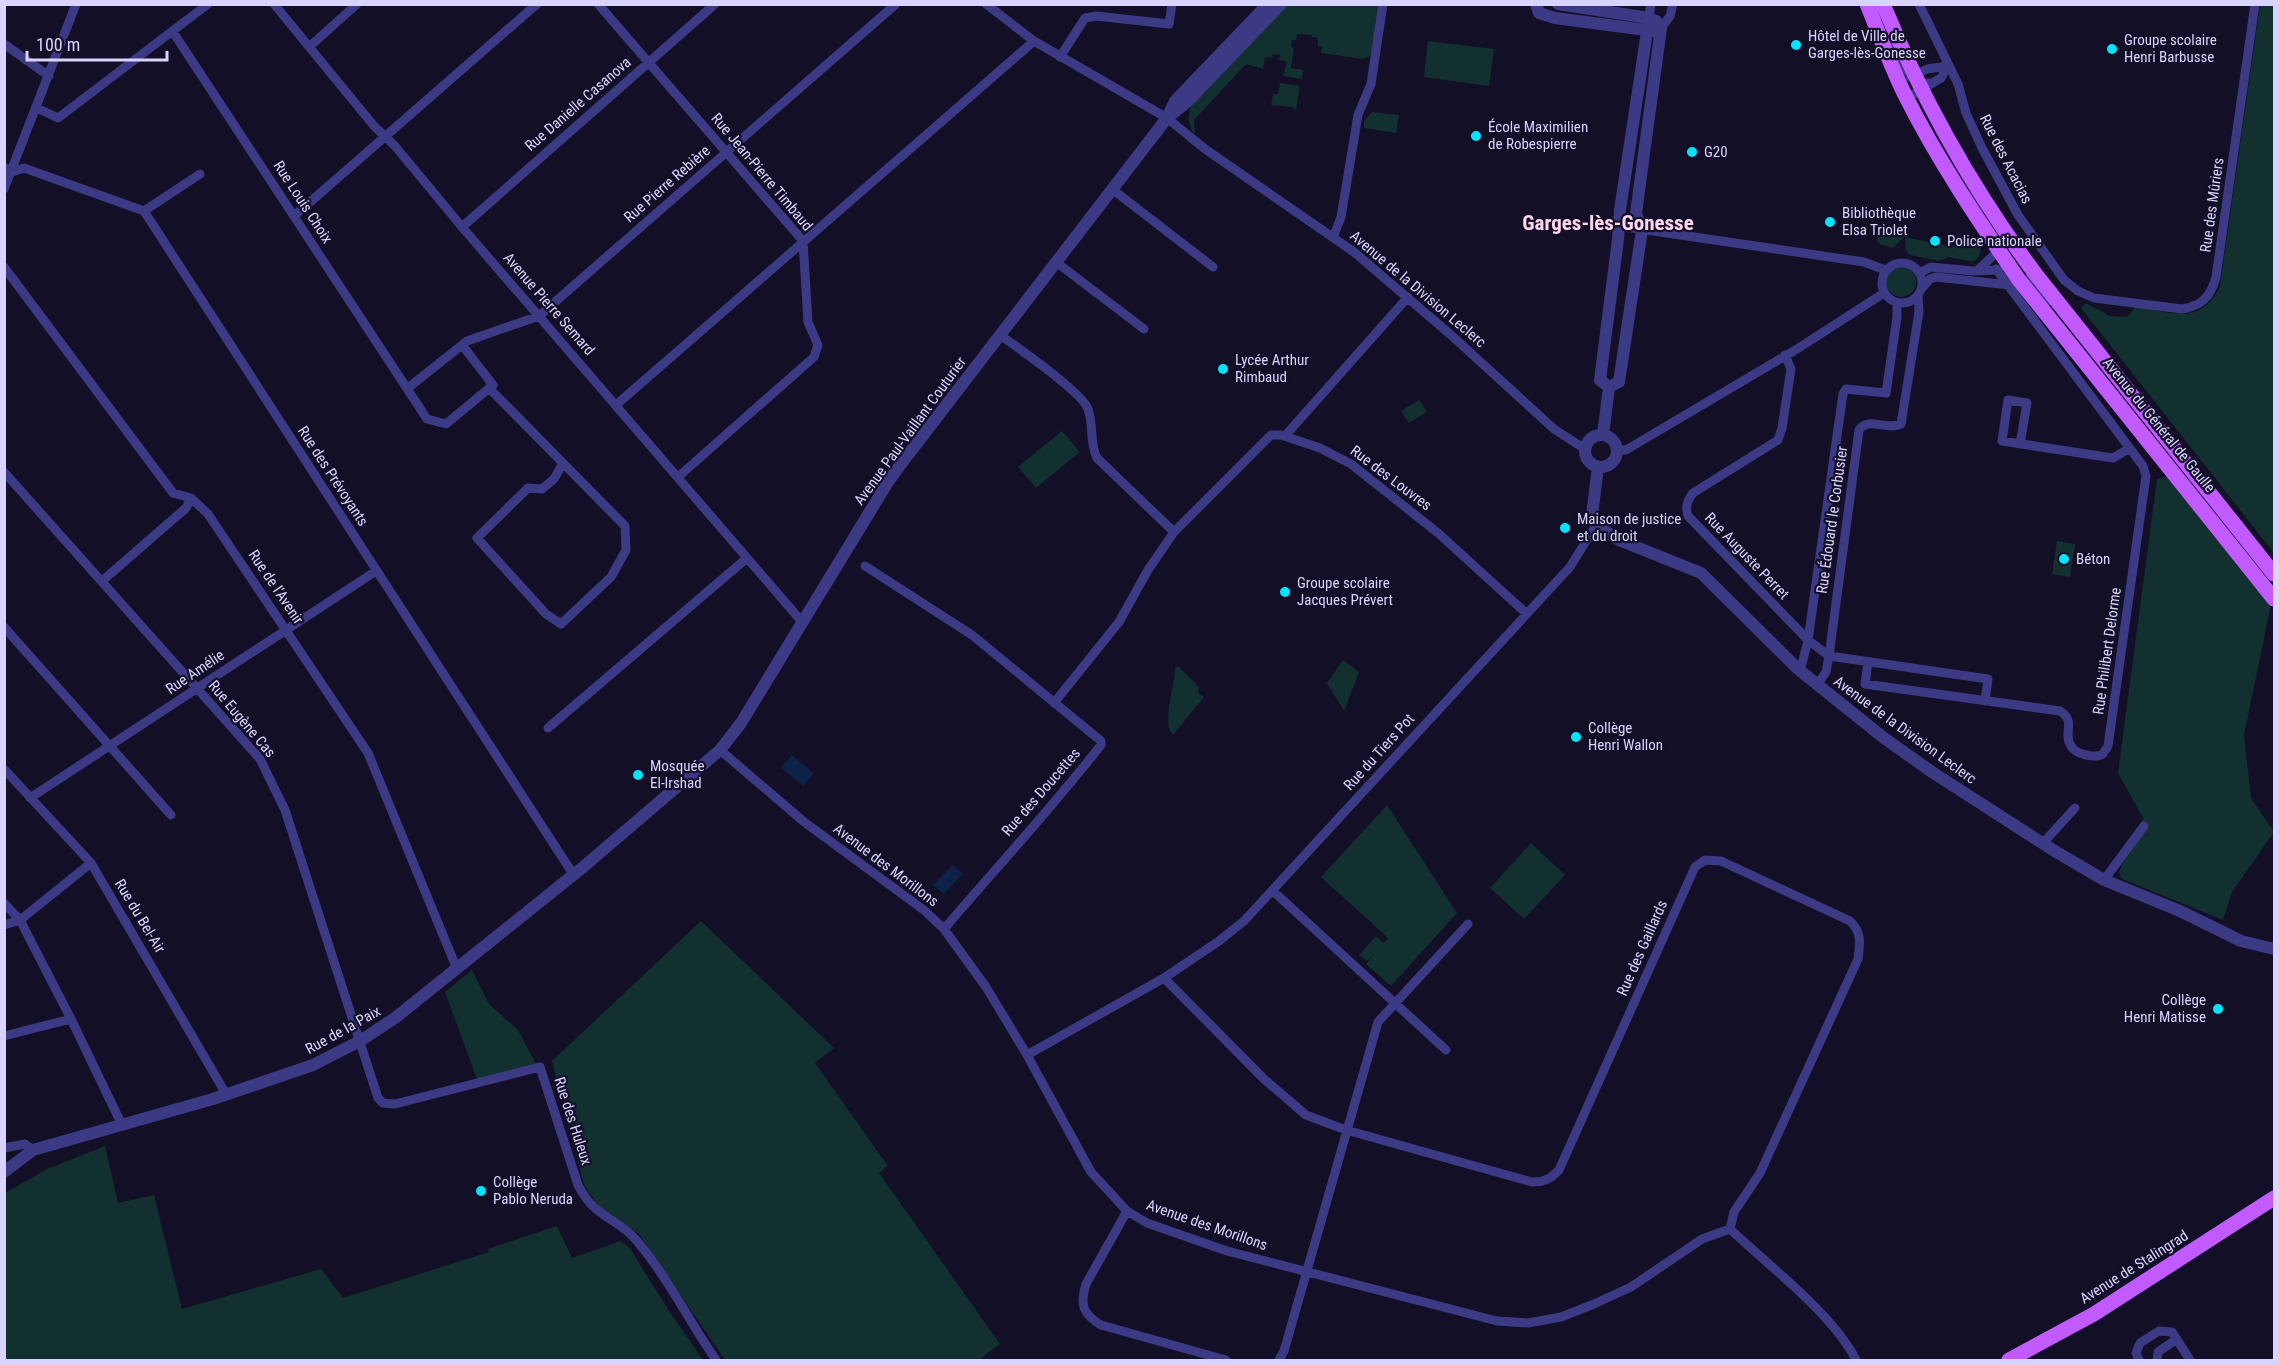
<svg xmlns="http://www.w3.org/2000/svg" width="2279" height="1365" font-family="'Roboto Condensed',sans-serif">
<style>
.green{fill:#12302f}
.water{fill:#0c2248}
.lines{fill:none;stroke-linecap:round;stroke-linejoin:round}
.minor{stroke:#3d3a85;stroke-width:9}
.tertiary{stroke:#3d3a85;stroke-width:12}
.primary{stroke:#c25bff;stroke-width:15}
.poi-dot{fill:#00e5ff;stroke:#130f26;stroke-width:2}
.labels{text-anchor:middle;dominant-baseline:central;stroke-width:4.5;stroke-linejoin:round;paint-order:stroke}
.poi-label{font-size:15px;fill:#d9d4ff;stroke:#130f26;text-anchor:start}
.street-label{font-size:15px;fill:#d9d4ff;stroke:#130f26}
.district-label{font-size:21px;font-weight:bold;fill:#ffd6f0;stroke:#130f26}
</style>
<rect width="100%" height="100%" fill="#130f26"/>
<!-- green -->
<path class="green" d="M1287 5H1379L1372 51 1370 56 1363 59 1321 53 1322 46H1318V38L1312 37V35L1297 34 1296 40H1292L1291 47 1294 48 1291 68 1303 70 1302 79 1283 76 1287 62 1279 60 1280 55 1272 54 1271 58 1265 57 1263 69 1246 64 1194 120 1195 135C1187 125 1187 114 1193 103Z
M2260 5H2274V553L2081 308 2086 303 2110 316 2127 317 2136 306C2171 313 2202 326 2220 286Z
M1428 41 1494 49 1489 86 1424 77Z
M1280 83 1300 86 1296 110 1293 107 1271 105 1273 94H1278Z
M1372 112 1399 115 1396 133 1364 128V121Z
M1878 226 1906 230 1909 238 1953 247H1958L1976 241 1981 249 1979 257 1973 262 1949 257 1939 261 1910 255 1906 251 1905 236 1893 248 1879 244 1876 238Z
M1886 282a15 15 0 1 1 30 0a15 15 0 1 1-30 0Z
M1419 400 1427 412 1409 423 1401 411Z
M1062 431 1080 452 1036 488 1018 467Z
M2168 476 2271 605 2244 735 2251 798 2274 832 2232 892 2223 920 2122 879 2119 872 2143 818 2118 773 2157 479Z
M2057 541 2075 544 2070 577 2052 574Z
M1343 660 1359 672 1344 711 1327 683Z
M1178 666 1199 687 1198 693 1204 697 1173 735C1161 721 1175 688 1175 668Z
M1387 805 1457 913 1391 986 1366 964 1375 953 1367 961 1359 955 1376 936 1384 943 1388 938 1321 877Z
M1531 843 1565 875 1524 919 1490 888Z
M701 921 834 1048 815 1063 888 1166 879 1173 1000 1344 979 1360H725L639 1234 600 1208 584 1185 552 1061Z
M472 970 489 1004 518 1030 536 1064 477 1079 445 992Z
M105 1146 118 1203 154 1195 182 1309 321 1269 343 1298 489 1252 488 1249 557 1226 572 1258 620 1241 629 1247 669 1311 703 1360H5V1193L47 1169Z"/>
<!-- water -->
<path class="water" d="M792 755 814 774 803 786 781 768Z
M953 865 963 874 944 894 933 885Z"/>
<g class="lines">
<!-- minor -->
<path class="minor" d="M274 4 374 126 395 146 462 227 803 623
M598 4 803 241 808 322 818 345 814 357 678 477
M986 4 1034 41 1167 118 1205 149 1354 252 1451 335 1554 429 1585 449
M1919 4 1958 84 1966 113 1982 148 2018 215 2064 280 2078 291 2094 298 2182 309C2202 306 2211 296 2216 277L2255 4
M1648 23 1651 4
M1661 28 1670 16 1673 4
M173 32 427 419 446 424 493 385 462 345
M4 44 49 76
M309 47 357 4
M1890 47 1900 63 1917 83H1933
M1060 57 1085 18 1096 16 1169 24 1172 4
M1910 77 1927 69 1948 66
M1907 98 1941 78 1948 66
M37 108 58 118 208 4
M4 167 12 172 24 168 144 211 573 874
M4 189 76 4
M1112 189 1213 267
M144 211 200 174
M294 216 537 4
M1619 226 1864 262 1885 270
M462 227 715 4
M1333 238 1341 217 1358 115 1371 84 1383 4
M1056 262 1144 329
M1882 283a20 20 0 1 1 40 0a20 20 0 1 1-40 0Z
M4 267 173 493 191 498 208 514 368 753 457 969
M1978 270 1998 251
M1919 273 1931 267 1973 271 1999 270
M2026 279 2048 301
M1922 288 1930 279 1936 277 2010 285
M1000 335C1017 347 1083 393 1088 409 1094 425 1089 442 1097 458L1174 532
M1785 355 1791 369 1782 428 1778 440 1693 493C1687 501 1685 507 1688 516L1808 640 1829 656 1988 679 1985 701
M408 388 467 341 539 316 896 4
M489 388 625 526 626 550 611 577 561 624 546 614 477 538 528 488 542 489 554 479 563 463
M616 405 1034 41
M1285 436 1408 297
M2020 444 2027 403 2008 400 2002 441 2113 458 2130 448
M1617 450H1626L1797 349 1884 293
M4 472 260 759 285 810 378 1098 383 1103 395 1104 540 1067 578 1185C595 1219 617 1217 637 1241 668 1278 689 1321 716 1360
M865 566 972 635 1101 741V745C1051 809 996 868 944 929
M102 581 186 508 191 498
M4 627 171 815
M1868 662 1865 684 2060 711C2077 722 2062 733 2071 746 2075 754 2095 759 2103 754 2103 753 2108 747 2108 746L2146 476 2143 466 1996 269
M1798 669 1802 664 1808 640 1843 394 1846 389 1886 393 1897 317V303
M1817 685 1826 672 1829 656 1859 430C1868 416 1888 431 1901 424L1919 312 1918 295
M1054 703 1119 622 1148 570 1174 532 1271 435H1281L1320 448 1351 464 1438 533 1527 614
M548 728 747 558
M720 750 803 821 924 910 944 929 986 987 1027 1055 1091 1172 1127 1211 1147 1223 1227 1251 1497 1321 1528 1323 1561 1317 1594 1304 1631 1287 1702 1239 1730 1229
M4 769 91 863 226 1094
M30 798 376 571
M2043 843 2075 808
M2104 880 2144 826
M1273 891 1446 1050
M4 903 20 920 71 1019 122 1125
M4 925 20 920 91 863
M1164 978 1264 1079 1306 1115 1346 1130 1532 1182C1545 1182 1550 1179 1559 1170L1695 867 1705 860 1721 861 1850 921C1862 932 1860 944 1858 959L1760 1173 1734 1212 1730 1229
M4 1036 71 1019
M1027 1055 1164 978 1219 941 1244 921 1570 567 1596 525
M4 1148 25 1144 33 1150
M1127 1211 1086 1284C1080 1304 1082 1314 1101 1325L1226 1360
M1730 1229C1768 1265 1834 1315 1856 1360
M1279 1360 1284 1351 1378 1022 1468 924
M2139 1360 2136 1353 2140 1343 2159 1331 2172 1332 2190 1360
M2157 1360 2158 1352 2177 1339"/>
<!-- tertiary -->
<path class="tertiary" d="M1536 4 1539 13 1555 18 1654 31
M1558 4 1649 18 1656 21 1661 28
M1168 117 1187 102 1281 4
M1609 387 1619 382 1642 230 1636 213 1661 28
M1609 387 1600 380 1618 239 1620 210 1647 32
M1585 451a16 16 0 1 1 32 0a16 16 0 1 1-32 0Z
M1603 435 1609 387
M1598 467 1592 515 1596 525 1619 540 1701 573 1798 669 1884 738 1932 772 2053 850 2104 880 2180 911 2241 941 2274 949
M4 1172 33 1150 213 1099 313 1065 360 1041 395 1018 582 868 720 750 741 723 888 482 904 460 1167 118 1175 101 1268 4"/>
<!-- primary -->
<path class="primary" d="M1867 4C1879 34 1890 64 1904 93 1937 159 1978 220 2019 280L2274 599
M1883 4C1923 101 1974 192 2037 276L2274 574
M2009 1360 2094 1314 2274 1198"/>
</g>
<!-- markers -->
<g class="poi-dot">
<circle cx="1796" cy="45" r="6"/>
<circle cx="2112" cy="49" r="6"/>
<circle cx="1476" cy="136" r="6"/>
<circle cx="1692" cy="152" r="6"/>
<circle cx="1830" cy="222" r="6"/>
<circle cx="1935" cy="241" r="6"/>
<circle cx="1223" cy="369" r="6"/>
<circle cx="1565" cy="528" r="6"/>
<circle cx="2064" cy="559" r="6"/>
<circle cx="1285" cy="592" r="6"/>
<circle cx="1576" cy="737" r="6"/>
<circle cx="638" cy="775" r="6"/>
<circle cx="2218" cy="1009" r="6"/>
<circle cx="481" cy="1191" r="6"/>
</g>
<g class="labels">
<!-- poi labels -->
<g class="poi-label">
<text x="1808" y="36">Hôtel de Ville de<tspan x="1808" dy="17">Garges-lès-Gonesse</tspan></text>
<text x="2124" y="40">Groupe scolaire<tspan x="2124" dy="17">Henri Barbusse</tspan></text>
<text x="1488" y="127">École Maximilien<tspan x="1488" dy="17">de Robespierre</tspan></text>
<text x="1704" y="152">G20</text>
<text x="1842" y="213">Bibliothèque<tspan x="1842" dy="17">Elsa Triolet</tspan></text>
<text x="1947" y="241">Police nationale</text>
<text x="1235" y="360">Lycée Arthur<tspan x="1235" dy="17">Rimbaud</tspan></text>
<text x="1577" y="519">Maison de justice<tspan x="1577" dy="17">et du droit</tspan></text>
<text x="2076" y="559">Béton</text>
<text x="1297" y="583">Groupe scolaire<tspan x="1297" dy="17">Jacques Prévert</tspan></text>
<text x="1588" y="728">Collège<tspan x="1588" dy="17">Henri Wallon</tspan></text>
<text x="650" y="766">Mosquée<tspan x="650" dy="17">El-Irshad</tspan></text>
<text x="2206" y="1000" text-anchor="end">Collège<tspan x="2206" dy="17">Henri Matisse</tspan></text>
<text x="493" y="1182">Collège<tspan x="493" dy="17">Pablo Neruda</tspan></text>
</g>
<!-- street labels -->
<g class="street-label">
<text transform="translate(578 104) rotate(-41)">Rue Danielle Casanova</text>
<text transform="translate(2006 159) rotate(63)">Rue des Acacias</text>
<text transform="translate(762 172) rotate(50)">Rue Jean-Pierre Timbaud</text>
<text transform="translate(667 184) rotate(-41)">Rue Pierre Rebière</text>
<text transform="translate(303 202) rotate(57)">Rue Louis Choix</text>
<text transform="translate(2212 205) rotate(-82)">Rue des Mûriers</text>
<text transform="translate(1418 289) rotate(40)">Avenue de la Division Leclerc</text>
<text transform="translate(549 304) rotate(49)">Avenue Pierre Semard</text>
<text transform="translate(2159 425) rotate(51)">Avenue du Général de Gaulle</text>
<text transform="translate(910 431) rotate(-54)">Avenue Paul-Vaillant Couturier</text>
<text transform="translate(333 476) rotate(57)">Rue des Prévoyants</text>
<text transform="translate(1391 478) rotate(37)">Rue des Louvres</text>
<text transform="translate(1832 520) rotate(-82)">Rue Édouard le Corbusier</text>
<text transform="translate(1747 556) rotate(46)">Rue Auguste Perret</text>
<text transform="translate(276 587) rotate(56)">Rue de l'Avenir</text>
<text transform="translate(2107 651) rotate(-82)">Rue Philibert Delorme</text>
<text transform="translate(195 672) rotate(-34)">Rue Amélie</text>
<text transform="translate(242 719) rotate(50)">Rue Eugène Cas</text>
<text transform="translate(1905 730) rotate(36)">Avenue de la Division Leclerc</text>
<text transform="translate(1379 752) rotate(-48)">Rue du Tiers Pot</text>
<text transform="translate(1041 792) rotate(-49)">Rue des Doucettes</text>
<text transform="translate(886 865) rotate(37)">Avenue des Morillons</text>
<text transform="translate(140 916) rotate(59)">Rue du Bel-Air</text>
<text transform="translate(1642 948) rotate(-66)">Rue des Gaillards</text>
<text transform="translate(343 1030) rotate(-29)">Rue de la Paix</text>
<text transform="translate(573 1121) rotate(72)">Rue des Huleux</text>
<text transform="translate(1207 1225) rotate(19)">Avenue des Morillons</text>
<text transform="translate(2134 1267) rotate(-32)">Avenue de Stalingrad</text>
</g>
<!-- district labels -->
<g class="district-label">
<text x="1608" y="223">Garges-lès-Gonesse</text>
</g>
</g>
<!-- border -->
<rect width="2279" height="1365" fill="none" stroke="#d9d4ff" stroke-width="12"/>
<!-- scale -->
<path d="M27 51v9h140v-9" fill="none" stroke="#d9d4ff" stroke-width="3"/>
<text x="36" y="51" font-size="18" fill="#d9d4ff" stroke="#130f26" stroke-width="4.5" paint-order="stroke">100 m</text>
</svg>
